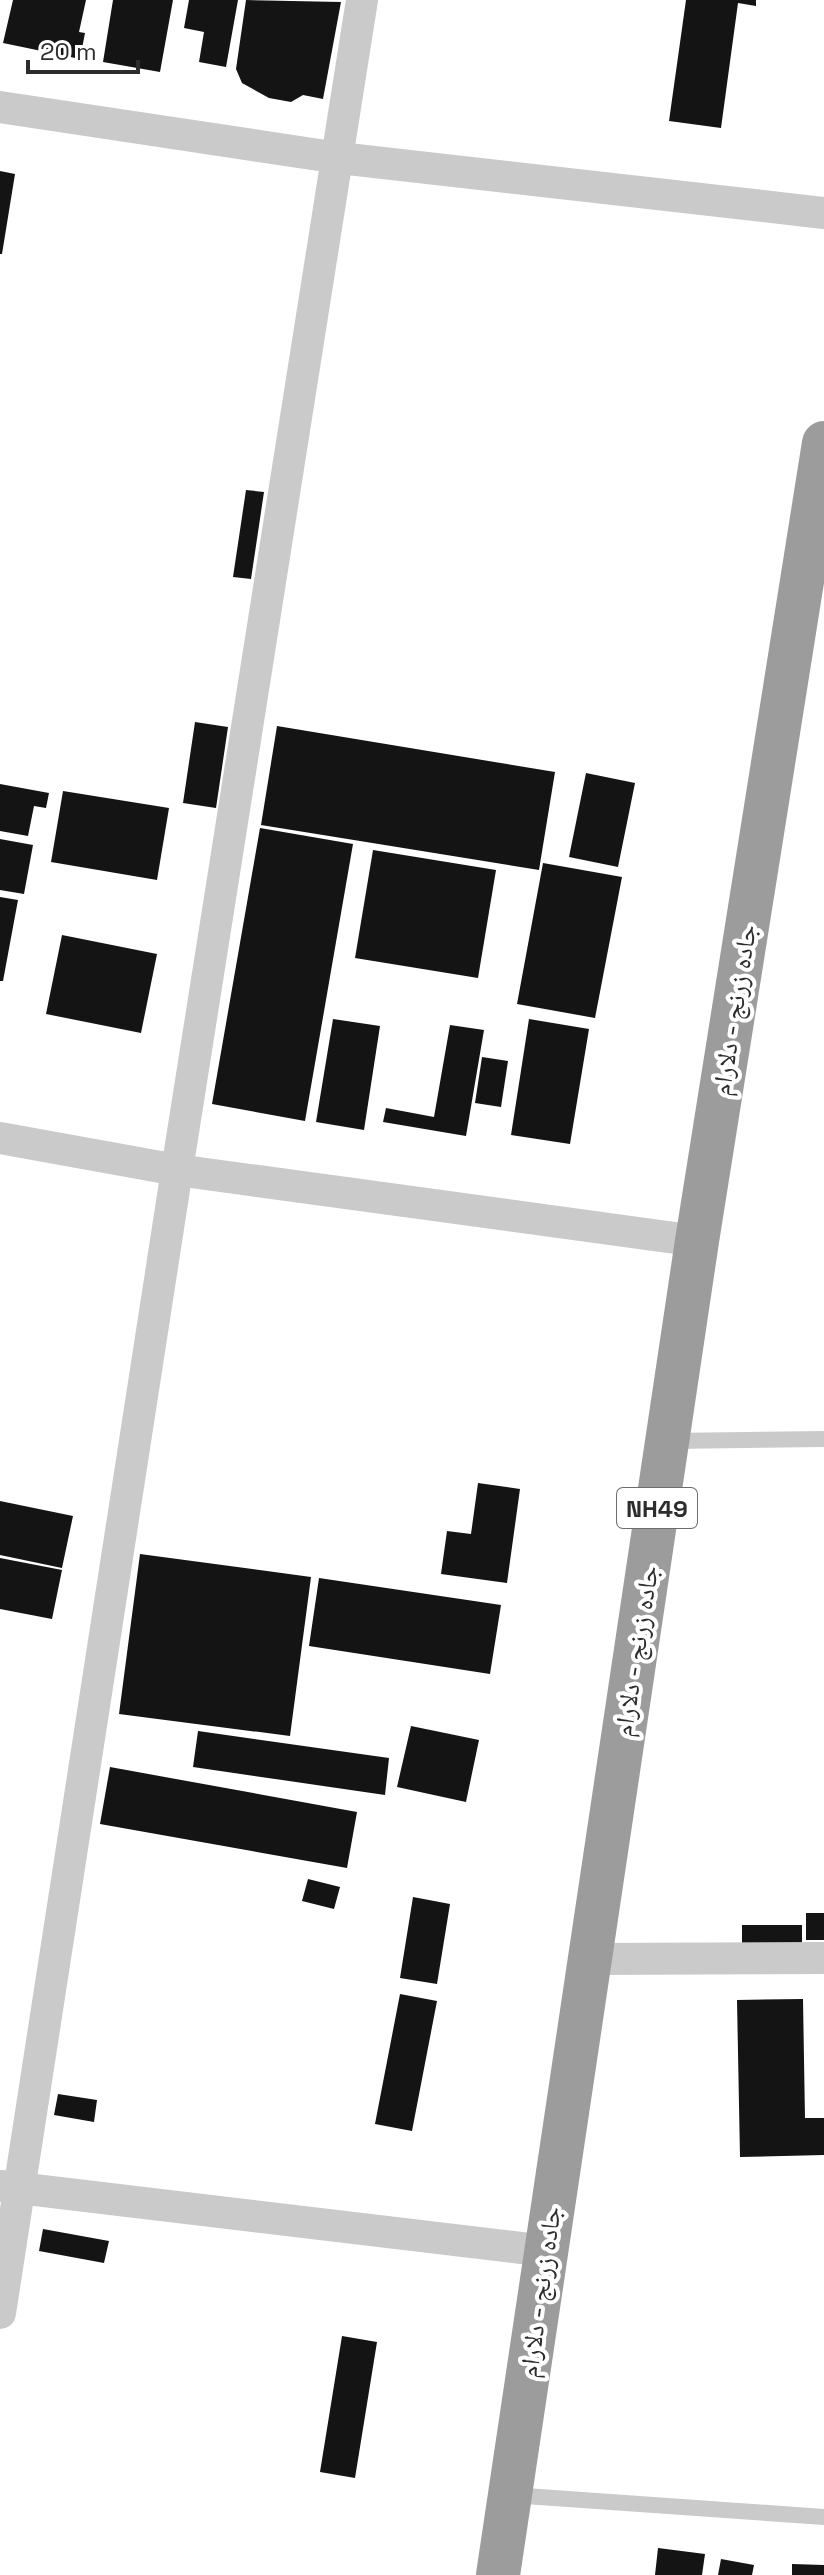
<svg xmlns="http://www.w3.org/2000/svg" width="824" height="2575" font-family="'Space Grotesk','Noto Naskh Arabic',sans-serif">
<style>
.building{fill:#141414}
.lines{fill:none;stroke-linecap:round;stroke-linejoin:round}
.service{stroke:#cacaca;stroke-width:16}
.minor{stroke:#cacaca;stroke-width:32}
.trunk{stroke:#9c9c9c;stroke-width:44}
.labels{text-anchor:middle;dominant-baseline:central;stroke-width:8;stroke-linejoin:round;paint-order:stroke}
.shield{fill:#fff;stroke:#6c6c6c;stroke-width:2}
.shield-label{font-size:24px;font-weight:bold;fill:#2d2d2d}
.street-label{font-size:26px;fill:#2d2d2d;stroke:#fff}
</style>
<rect width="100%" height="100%" fill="#fff"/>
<!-- building -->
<path class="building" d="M13 0H86L79 32 85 33 80 59 3 43Z
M113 0H173L160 72 103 62Z
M189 0H238L226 67 199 62 204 32 184 28Z
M246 0 341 2 323 99 303 95 291 102 269 98 242 83 236 69Z
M686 0H756V6L738 3 721 128 669 121Z
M0 171 15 174 2 254H0Z
M246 490 264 492 251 579 233 577Z
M195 722 228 727 216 808 183 803Z
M277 726 555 772 539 870 261 825Z
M586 773 635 783 618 867 569 857Z
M0 784 49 793 46 808 34 806 28 836 0 831Z
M63 791 169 808 157 880 51 862Z
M260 828 353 844 305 1121 212 1104Z
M0 839 33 845 24 894 0 890Z
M373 850 496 870 478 978 355 958Z
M543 863 622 877 595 1018 517 1004Z
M0 897 18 900 3 981H0Z
M62 935 157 954 141 1033 46 1014Z
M333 1019 380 1026 364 1130 316 1122Z
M529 1019 589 1029 570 1144 511 1135Z
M450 1025 484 1030 466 1136 383 1122 386 1108 434 1117Z
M482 1057 508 1061 501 1107 475 1103Z
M478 1483 520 1489 507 1583 441 1574 447 1531 471 1534Z
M0 1501 73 1516 62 1568 0 1555Z
M140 1554 311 1577 290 1736 119 1714Z
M0 1558 62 1570 52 1619 0 1609Z
M319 1578 501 1605 490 1674 309 1646Z
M411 1726 479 1740 466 1802 397 1787Z
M198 1731 389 1758 385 1795 193 1767Z
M110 1767 357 1812 347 1868 100 1824Z
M308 1879 340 1887 334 1909 302 1901Z
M413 1897 450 1904 437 1984 400 1978Z
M806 1913H824V1940H806Z
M742 1925H802V1944H742Z
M400 1994 437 2001 412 2131 375 2124Z
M803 1999 805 2118H824V2155L740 2157 737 2000Z
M58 2094 97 2100 94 2122 54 2115Z
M43 2229 109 2241 104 2263 39 2251Z
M342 2336 377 2342 355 2478 320 2472Z
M658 2548 705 2554 702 2575H655Z
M721 2559 754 2565 752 2575H718Z
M792 2564 824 2565V2575H792Z"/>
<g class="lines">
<!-- service -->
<path class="service" d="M669 1441 824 1439
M511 2495 824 2517"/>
<!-- minor -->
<path class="minor" d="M0 107 339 158 824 213
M0 1138 177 1170 697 1241
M590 1959 824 1958
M1 2186 546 2251
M0 2313 177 1170 362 0"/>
<!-- trunk -->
<path class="trunk" d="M498 2575 697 1241 824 443"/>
</g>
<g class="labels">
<!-- shield labels -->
<rect class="shield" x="617" y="1488" width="80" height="40" rx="6"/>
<g class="shield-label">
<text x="657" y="1508">NH49</text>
</g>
<!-- street labels -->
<g class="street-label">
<text transform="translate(734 1010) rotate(-81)">جاده زرنج - دلارام</text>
<text transform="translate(636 1651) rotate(-81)">جاده زرنج - دلارام</text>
<text transform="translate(540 2292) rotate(-82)">جاده زرنج - دلارام</text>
</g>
</g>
<!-- scale -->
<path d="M28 60v12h110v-12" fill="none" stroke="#2d2d2d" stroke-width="4"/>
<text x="40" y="60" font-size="24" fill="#2d2d2d" stroke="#ffffff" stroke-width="6" paint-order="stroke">20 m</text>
</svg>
